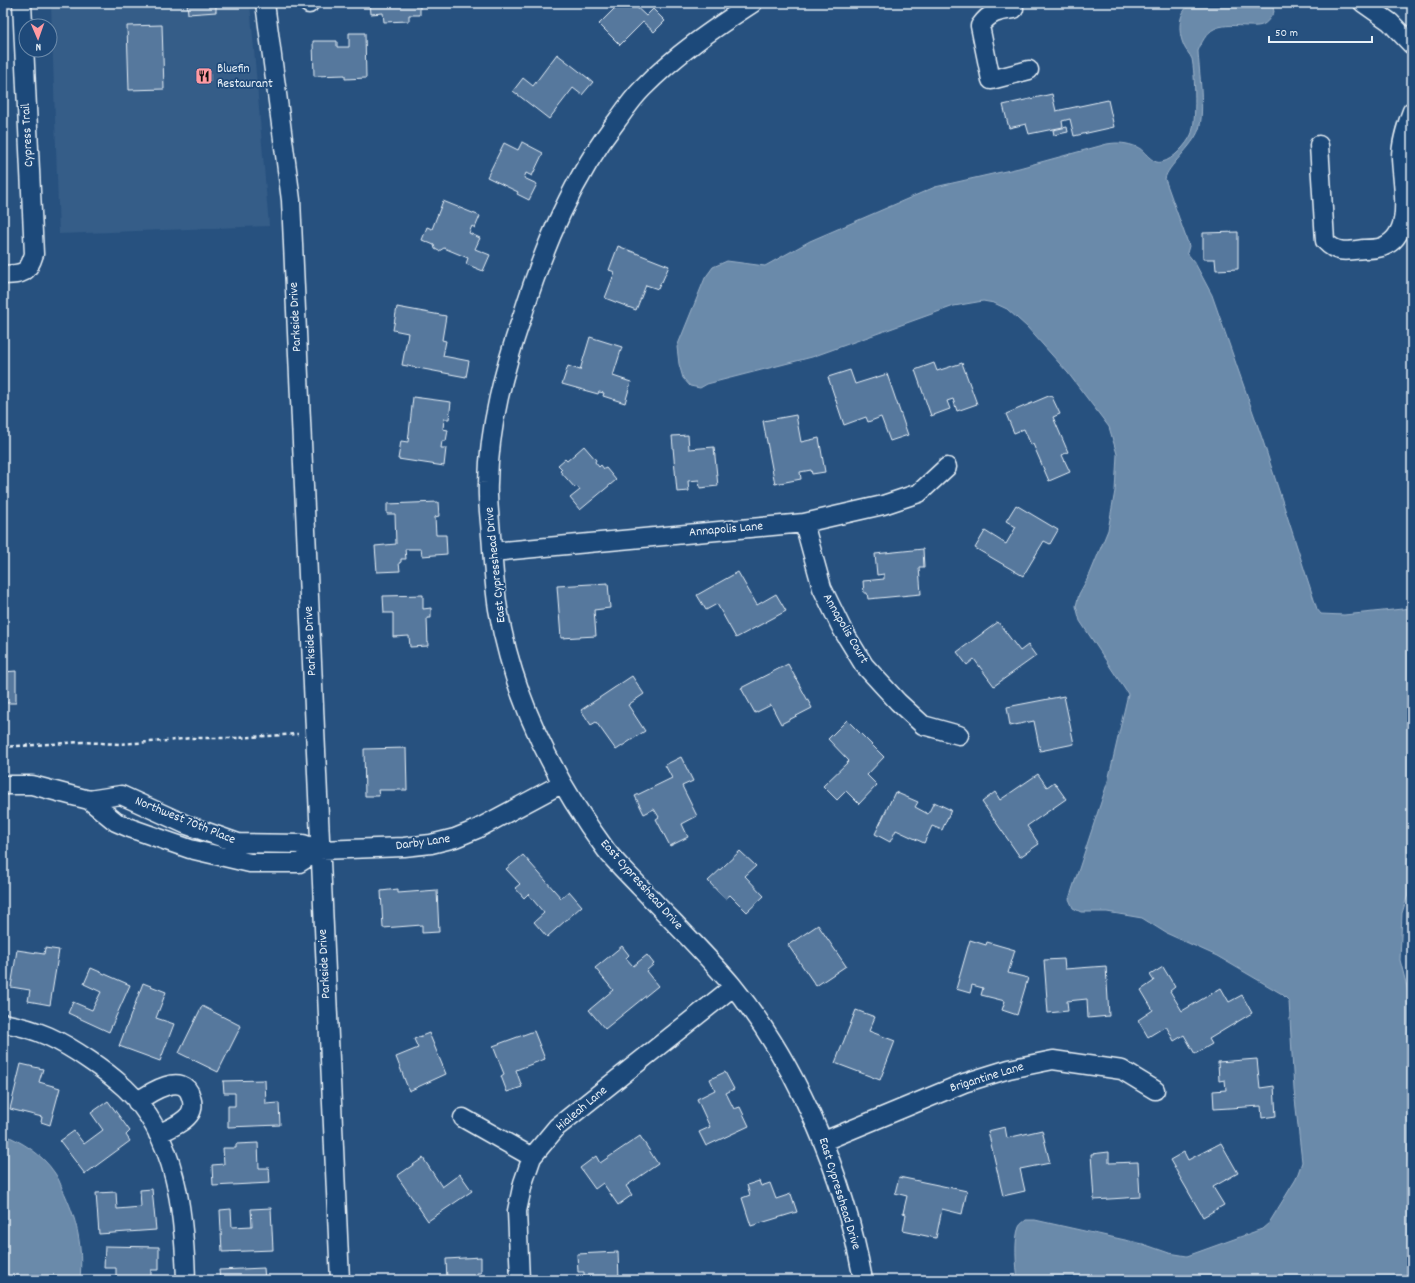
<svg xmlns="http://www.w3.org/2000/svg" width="1415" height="1283" font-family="Dekko,sans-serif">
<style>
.built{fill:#355d88}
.water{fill:#6b8aaa;stroke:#9db3c9}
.building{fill:#57789d;stroke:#e8f1f8}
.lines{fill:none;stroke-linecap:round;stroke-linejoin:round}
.minor-casing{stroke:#e8f1f8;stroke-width:21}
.path{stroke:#e8f1f8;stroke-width:2.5;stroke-dasharray:4 3;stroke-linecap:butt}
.minor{stroke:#1f4a7a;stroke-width:18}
.labels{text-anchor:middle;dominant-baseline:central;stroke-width:3.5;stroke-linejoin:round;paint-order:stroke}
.poi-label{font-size:13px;fill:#e8f1f8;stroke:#1f4a7a;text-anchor:start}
.street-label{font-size:13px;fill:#e8f1f8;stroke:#1f4a7a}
</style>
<rect width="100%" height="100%" fill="#27517f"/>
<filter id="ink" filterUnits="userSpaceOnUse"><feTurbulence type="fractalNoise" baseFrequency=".025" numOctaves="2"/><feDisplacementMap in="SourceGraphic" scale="8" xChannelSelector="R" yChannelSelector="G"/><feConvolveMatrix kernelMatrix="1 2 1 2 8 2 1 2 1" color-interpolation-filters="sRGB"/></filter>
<g filter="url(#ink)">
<!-- built -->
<path class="built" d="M51 3H250L269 226 59 234Z"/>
<!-- water -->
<path class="water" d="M1196 3H1228L1258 7 1268 4 1273 7 1274 12C1271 16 1268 22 1264 24 1259 27 1253 26 1248 26 1221 25 1209 23 1198 51 1199 71 1205 111 1199 129 1193 147 1167 166 1165 179L1189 246 1187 253 1195 263 1212 295 1263 441 1317 609 1321 614 1344 615 1412 608V882L1402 913 1400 960 1412 1006V1280H1018C1016 1267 1014 1238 1019 1227 1020 1224 1024 1222 1026 1220H1035L1143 1244 1169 1253 1187 1256 1262 1229 1269 1223 1296 1179 1302 1162 1294 1090 1289 1001 1282 994 1217 956 1166 933 1142 918 1107 912H1081L1073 908 1069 899 1108 781 1128 694 1080 621 1076 606 1079 594 1090 574 1108 530 1115 491 1117 454 1109 427 1068 373 1027 327 1007 309 994 303 983 301 954 306 812 357 707 384 700 388 690 386 683 378 679 364 677 347 705 278 713 267 727 261 765 266 810 241 935 187 1019 168 1107 144C1118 142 1127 143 1137 147 1145 150 1152 165 1162 162 1173 160 1187 144 1191 135 1197 123 1195 73 1192 59 1190 54 1186 51 1184 46 1177 31 1178 6 1196 3Z
M3 1134C22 1142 42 1154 54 1172 58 1177 60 1183 62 1188 77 1219 83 1246 80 1280H3Z"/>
<!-- building -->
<path class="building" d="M187 3H216V12L188 14Z
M370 3H420V15H409V21L384 22 383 13 371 14Z
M620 3H632L646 16 653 9 665 21 654 32 643 22 620 45 599 24Z
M162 25 164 89 129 90 127 26Z
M349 33H365L366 78 345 79V75L314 76 313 41H337V47H349Z
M557 54 593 82 582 95 573 88 549 119 513 91 523 78 533 86Z
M210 71V81H199V72Z
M1052 94 1056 111 1108 100 1114 127 1074 136 1070 119 1062 121 1063 127 1029 134 1026 124 1009 128 1003 105Z
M1067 127 1068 132 1054 135 1053 130Z
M522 142 543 153 532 176 526 173 524 178 537 184 529 200 517 194 518 192 487 177 504 143 518 150Z
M443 201 480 216 475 228 472 226 469 233 480 238 475 249 490 255 483 271 466 264 468 258 444 248 439 251 435 249 434 245 422 240 427 227 432 229Z
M1238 232V269L1216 270 1215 259H1203V233Z
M618 246 669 266 662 282H661L658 289 646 285 636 310 605 298 615 272 609 270Z
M397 307 446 316 442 340 446 341 443 356 469 361 466 377 402 365 408 333 393 330Z
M590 337 622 347 613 376 631 382 625 403 603 396 604 393 599 392 598 394 562 384 568 366 580 370Z
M934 363 937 371 962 363 977 404 957 411 953 399 947 401 950 409 931 416 915 370Z
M850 370 855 384 887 374 908 435 890 441 881 417 868 422 866 417 844 425 828 377Z
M1051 395 1060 414 1053 417 1068 452 1062 455 1070 472 1049 481 1033 444 1031 445 1024 429 1014 433 1006 414Z
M413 397 451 402 449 419H444L443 429 448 430 446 441H442L441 448H446L444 466 398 459 401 441 408 442Z
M796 415 801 442 819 438 825 472 812 474 811 470 800 472 801 479 775 484 763 421Z
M688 435 689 449 714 447 718 486 700 488 699 480 688 481 689 491 677 492 672 436Z
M584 446 596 460 595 462 599 467 601 465 604 469 606 468 616 480 580 510 570 498 580 490 577 486 575 488 560 471 562 469 558 465 565 459 567 461Z
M438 502 439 516 435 517 436 535H446L447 554 422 556 421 549H405L406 559H401V562L399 563 400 571 377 572 375 546 396 544 395 514H387V504Z
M1016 505 1058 530 1050 544 1044 541 1023 576 975 548 985 531 1006 544 1016 527 1006 521Z
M923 549 924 567H919L921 594 868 599 867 593H864L863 581 884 579V574L877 575 875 554Z
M738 572 757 605 776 594 786 611 736 638 717 604 706 610 697 595Z
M608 583 610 608 594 610 596 636 561 638 557 586Z
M423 595V609L431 608V618H427L428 646 410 647 409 636 393 637V613H384L383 596Z
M998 622 1020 651 1028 645 1036 656 994 686 974 659 967 665 957 652Z
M788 664 812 708 781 724 771 705 755 713 741 688Z
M16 671V703H3V672Z
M632 676 644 694 628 705 645 731 616 750 596 722 591 725 581 710Z
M1064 696 1074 744 1040 751 1034 721 1010 726 1007 707Z
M847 720 884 757 867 775 877 785 859 804 846 791 837 800 823 786 849 761 828 739Z
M406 748 407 790H378L379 796H365L364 749Z
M681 757 693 781 682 786 697 816 682 824 688 837 670 846 656 819 659 817 654 809 644 814 635 796 672 778 665 765Z
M1038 774 1047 787 1054 782 1066 799 1027 826 1039 844 1020 857 982 802 995 792 1000 800Z
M895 792 918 802 915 807 928 814 934 802 951 810 942 830 932 826 924 843 896 830 890 842 875 834Z
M740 851 756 866 745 876 764 896 747 912 730 895 725 899 708 881Z
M523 855 561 898 569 891 582 906 547 937 534 922 544 913 528 894 524 898 515 888 520 884 506 869Z
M398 889V893L437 890 439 932 422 933V925L383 928 381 891Z
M818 925 846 966 816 986 788 945Z
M970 940 986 945 987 942 1015 950 1008 973 1028 978 1017 1015 1002 1010 1005 1001 981 995 983 988 972 985 970 993 956 989Z
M622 946 629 955 626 958 633 966 647 955 654 964 646 971 658 986 605 1029 589 1010 613 990 595 968Z
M45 948 59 950 50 1005 28 1001 30 990 11 987 17 950 44 954Z
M1064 959 1065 969 1106 966 1109 1016 1088 1018 1087 999 1067 1001 1068 1011 1048 1013 1044 960Z
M1163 967 1175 987 1170 991 1182 1011 1221 988 1229 1002 1242 995 1252 1013 1209 1039 1212 1044 1195 1054 1184 1035 1174 1041 1166 1026 1148 1037 1138 1020 1153 1010 1141 990 1154 981 1150 975Z
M91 968 130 985 109 1032 68 1013 73 1002 92 1010 101 992 84 984Z
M143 983 166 992 156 1018 174 1024 160 1061 119 1046Z
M202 1006 241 1026 218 1072 179 1053Z
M856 1010 875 1017 869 1031 895 1041 880 1080 835 1063Z
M534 1031 545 1059 516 1070 522 1087 507 1092 501 1076 504 1074 493 1046Z
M429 1033 446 1074 409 1091 396 1057 418 1048 414 1039Z
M1257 1059 1260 1088 1274 1086 1276 1116 1262 1118 1261 1106 1214 1109 1213 1091 1226 1090 1225 1080 1219 1081 1218 1062Z
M21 1064 43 1069 39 1082 60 1088 50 1125 41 1122 42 1117 10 1109Z
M725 1072 734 1089 726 1093 734 1109 740 1107 749 1126 706 1146 699 1132 710 1127 697 1099 715 1090 710 1079Z
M265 1080 266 1104 279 1103 280 1125 228 1127V1106H235V1093H224L223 1081Z
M108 1101 130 1131 126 1135 130 1141 85 1174 60 1141 74 1131 84 1144 103 1130 91 1113Z
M1005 1127 1007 1138 1042 1130 1050 1163 1020 1169 1025 1191 1003 1196 988 1131Z
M640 1136 658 1164 626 1186 632 1195 618 1205 603 1183 595 1189 580 1168 596 1156 600 1163Z
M258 1143 259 1168H269L270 1183 213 1186 212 1165 224 1164 223 1148H236V1144Z
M1221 1143 1238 1173 1213 1187 1224 1205 1203 1217 1170 1160 1184 1152 1188 1160Z
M1109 1152V1163L1138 1162 1140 1197 1094 1200 1091 1154Z
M423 1158 442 1187 460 1174 472 1191 428 1221 397 1176Z
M899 1177 967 1191 962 1214 942 1209 936 1238 903 1231 906 1214 903 1213 907 1196 895 1193Z
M759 1181 761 1186 770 1183 776 1199 791 1194 797 1212 751 1226 742 1198 750 1195 747 1185Z
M152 1189 156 1230 99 1234 96 1193 116 1192 117 1209 141 1207 140 1190Z
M271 1208 273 1250 222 1252 220 1210 231 1209 232 1227 252 1226 251 1209Z
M105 1246 159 1247V1270H151V1280H116V1268H104Z
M618 1252 619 1280H584V1272H578L577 1254Z
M481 1257V1273H477V1280H447L446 1259Z
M264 1268 265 1280H220L219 1270Z"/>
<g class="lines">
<!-- minor casing -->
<g class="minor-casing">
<path id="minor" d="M265 3 291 200 340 1280
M309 3V4
M753 3C713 29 675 55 642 89 633 98 626 108 619 118 573 177 544 246 522 317 504 370 489 426 488 483 487 500 490 518 491 535 493 559 494 584 498 609 513 696 553 778 606 850 616 863 629 875 641 888 671 920 703 951 732 985 798 1065 845 1178 863 1280
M1363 3 1390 22 1412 45
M1014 9C998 11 990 12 980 26L991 80 1029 70
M1319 145 1325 241C1337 254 1347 251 1364 249 1369 249 1376 249 1382 247 1415 235 1402 187 1401 158 1401 142 1406 127 1412 111
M3 275C23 274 28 274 34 254L22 3
M804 523 822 588 842 629 864 665 898 702 923 725 959 735
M492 552 804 523 883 505 919 493 947 467
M3 785H32L89 800 116 822 130 828 190 849 250 863H299L320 850
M89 800 121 795 187 825 238 843 303 844 320 850 404 847 431 844 455 838 477 829 561 784
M3 1023C38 1029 60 1040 89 1060 101 1068 114 1078 125 1088 177 1137 184 1213 186 1280
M137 1102C149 1093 184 1070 191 1097 193 1103 193 1110 189 1115 182 1124 168 1129 158 1134
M463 1118 532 1157
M824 1141 964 1083 1009 1069 1053 1060 1122 1070 1155 1090
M520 1280 517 1211 523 1183 532 1157 557 1127 733 987"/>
</g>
<!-- path -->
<path class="path" d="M3 747 82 742 119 744 166 741 191 738H236L298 734"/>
<!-- minor -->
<use href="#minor" class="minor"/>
</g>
</g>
<!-- icons -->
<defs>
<g id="restaurant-square" transform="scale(0.9)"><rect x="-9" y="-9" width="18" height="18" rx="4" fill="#ff9aa2" stroke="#1f4a7a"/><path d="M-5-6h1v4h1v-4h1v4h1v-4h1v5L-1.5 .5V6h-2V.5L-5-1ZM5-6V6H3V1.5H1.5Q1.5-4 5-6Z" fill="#111"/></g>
</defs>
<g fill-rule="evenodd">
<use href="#restaurant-square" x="204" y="76"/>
</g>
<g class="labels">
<!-- poi labels -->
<g class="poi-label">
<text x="217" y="69">Bluefin<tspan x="217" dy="15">Restaurant</tspan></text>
</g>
<!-- street labels -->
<g class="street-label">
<text transform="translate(28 135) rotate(-93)">Cypress Trail</text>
<text transform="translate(296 317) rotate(-93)">Parkside Drive</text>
<text transform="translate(726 530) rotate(-5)">Annapolis Lane</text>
<text transform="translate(496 565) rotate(-96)">East Cypresshead Drive</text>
<text transform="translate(845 629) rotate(60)">Annapolis Court</text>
<text transform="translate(311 641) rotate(-93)">Parkside Drive</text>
<text transform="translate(185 821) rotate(22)">Northwest 70th Place</text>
<text transform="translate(423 843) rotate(-8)">Darby Lane</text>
<text transform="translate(641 885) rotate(48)">East Cypresshead Drive</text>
<text transform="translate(325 964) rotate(-93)">Parkside Drive</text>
<text transform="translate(987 1078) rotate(-17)">Brigantine Lane</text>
<text transform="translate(582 1109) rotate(-40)">Hialeah Lane</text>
<text transform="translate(839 1194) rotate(73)">East Cypresshead Drive</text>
</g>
</g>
<!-- margin -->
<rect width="1415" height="1283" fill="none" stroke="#1f4a7a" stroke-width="16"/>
<rect x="8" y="8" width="1399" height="1267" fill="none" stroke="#e8f1f8" stroke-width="1.5" filter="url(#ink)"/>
<!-- north arrow -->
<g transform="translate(38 38) rotate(178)"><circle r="19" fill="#1f4a7a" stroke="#6f8dac"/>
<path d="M0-3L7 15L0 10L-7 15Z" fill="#ff9aa2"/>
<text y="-6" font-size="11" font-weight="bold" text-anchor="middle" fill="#e8f1f8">N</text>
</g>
<!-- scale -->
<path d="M1269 36v6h103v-6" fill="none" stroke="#e8f1f8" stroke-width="2"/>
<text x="1275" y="36" font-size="12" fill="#e8f1f8" stroke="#1f4a7a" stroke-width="3" paint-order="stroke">50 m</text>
</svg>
